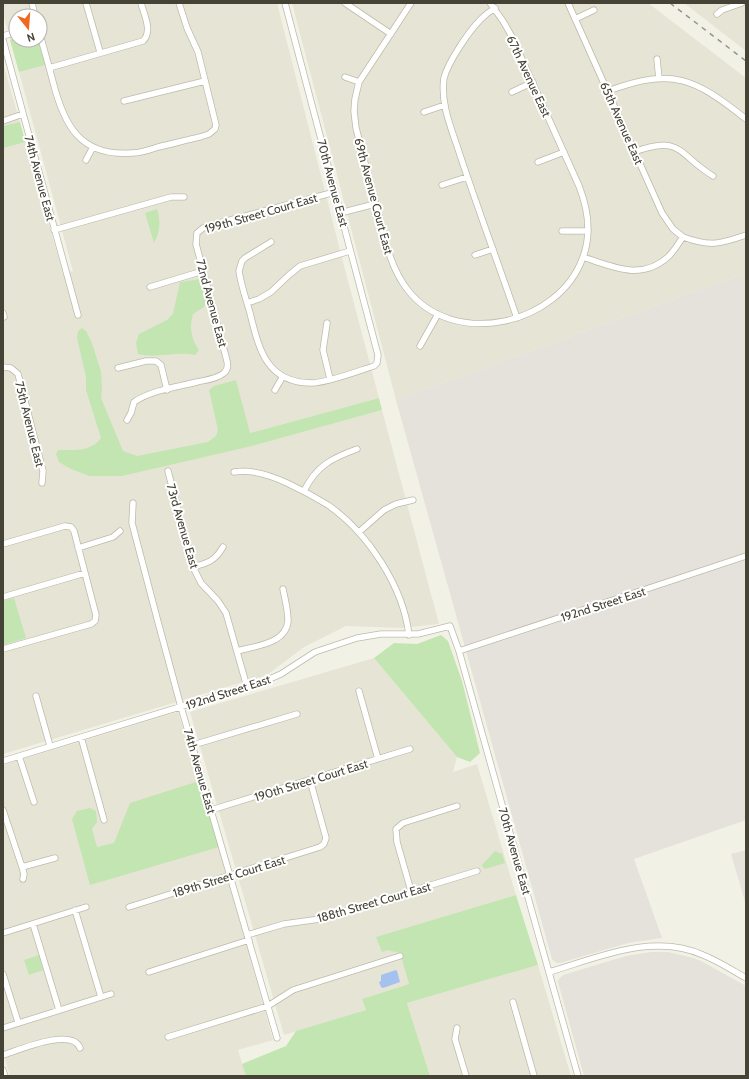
<svg xmlns="http://www.w3.org/2000/svg" width="749" height="1079" font-family="Cabin,sans-serif">
<style>
.residential{fill:#e6e4d5;fill-rule:evenodd}
.industrial{fill:#e5e2db}
.green{fill:#c3e5b1}
.water{fill:#a5c1ed}
.lines{fill:none;stroke-linecap:round;stroke-linejoin:round}
.minor-casing{stroke:#bdbba9;stroke-width:7}
.minor{stroke:#fff;stroke-width:5.5}
.rail{stroke:#959595;stroke-width:1.5;stroke-dasharray:5 5;stroke-linecap:butt}
.labels{text-anchor:middle;dominant-baseline:central;stroke-width:4;stroke-linejoin:round;paint-order:stroke}
.street-label{font-size:12px;fill:#454236;stroke:#fff}
</style>
<rect width="100%" height="100%" fill="#f2f1e6"/>
<!-- residential -->
<path class="residential" d="M3 3H277L342 258 379 398 250 433 252 446 382 410 439 624 402 628 346 626 304 647 267 675 3 754V63L63 274 73 271 3 13ZM16 16H40V40H16Z
M292 3H648L746 78V273L396 400Z
M684 3H746V51Z
M374 658 457 757 453 772 477 764 516 895 394 932 409 984 363 999 366 1010 284 1035 190 712Z
M178 712 219 847 273 1040 238 1050 246 1076H10L3 1053V765Z
M538 965 571 1076H430L407 1003Z"/>
<!-- industrial -->
<path class="industrial" d="M746 273V820L634 859 662 938 628 943 560 963H556L552 959 396 400Z
M746 850V905L731 854Z
M651 952H668L693 958 701 961 746 986V1076H584L558 982 559 979 563 975 626 956Z"/>
<!-- green -->
<path class="green" d="M16 39V40H39L45 65 19 72 10 40Z
M20 122 25 142 3 148V126Z
M157 209C161 222 160 232 154 243L145 213Z
M200 279 202 281 206 301 204 307 193 314C189 328 191 337 199 350L195 355C176 351 157 359 138 354L136 343 139 334 167 320 173 314 180 282Z
M82 328 86 331 92 343 101 372 102 389 101 398 123 451 137 456 208 442 216 436 218 430 209 390 214 386 236 380 250 433 379 398 382 410 252 446 122 476H89L69 468 59 462 56 454 58 450C74 450 91 452 101 438L86 390V377L77 338 78 331Z
M14 598 26 638 3 645V601Z
M441 635 448 641 462 681 480 753 470 762 457 757 374 658 394 643 417 644Z
M199 781 219 847 90 885 72 819 77 811 90 808 96 811 97 822 92 829 97 847 114 843 130 803Z
M495 851 502 854 505 863 485 869 482 865Z
M516 895 538 965 407 1003 430 1076H246L242 1064 286 1046 296 1031 366 1010 362 999 409 984 400 953 387 950 382 952 376 937Z
M39 955 43 970 29 975 24 960Z"/>
<!-- water -->
<path class="water" d="M396 970 397 971 400 982 383 988 381 987 379 982 381 981V975Z"/>
<g class="lines">
<!-- minor casing -->
<g class="minor-casing">
<path id="minor" d="M32 3 35 16
M86 3 100 52
M345 3 391 34
M411 3 359 82 355 99 354 111 356 128C364 158 371 189 380 219 386 243 391 268 407 289 452 349 559 326 583 257 592 233 588 209 579 186L511 35 503 21 490 3
M568 3 662 213 673 229 683 237
M495 8C490 11 485 15 481 19 469 31 448 62 444 78 440 104 452 130 460 155 478 209 498 263 517 318
M717 14 722 10 742 3
M575 19 594 10
M40 34C44 50 49 66 53 82 64 125 80 157 132 153 141 153 149 150 158 147 172 144 186 140 200 137L209 134 215 129 216 125 198 52 187 28 179 3
M3 36 16 32
M3 40 78 315
M657 59 659 79
M49 68 143 41C153 31 144 15 141 3
M345 77 359 82
M608 91C673 67 694 78 746 119
M512 92 533 82
M124 101 205 81
M424 112 445 105
M3 121 23 114
M634 152C682 134 678 155 713 176
M86 160 93 147
M538 162 564 152
M442 185 467 177
M340 213 375 204
M54 230 171 197H184
M562 231H588
M271 242 245 258 242 261 239 271C241 285 246 299 250 313 259 349 266 383 312 383 327 383 358 371 374 366L377 363 378 355 285 3
M475 255 493 249
M583 257C613 267 641 281 668 257 674 251 678 244 683 237 710 247 720 244 746 235
M150 287 203 271
M247 303 259 299 271 292 289 275 300 266 350 251
M3 313 4 317
M327 323 323 350 330 379
M420 346 438 314
M3 367 11 368 18 374 43 471 42 483
M118 368 146 361H156L161 365 167 390
M275 390 283 376
M127 420 131 413 134 402C152 390 177 387 197 382 206 380 217 379 224 373 228 370 228 366 227 361L196 244 197 233 203 228 208 226 335 192
M168 471 193 567 201 583 218 601 226 613 247 687
M234 472C252 469 272 476 287 483 302 490 315 497 328 505 368 533 403 586 409 635
M304 491C316 466 332 458 357 449
M133 503 132 523 158 622 181 707 277 1038
M359 532 384 510 396 504 413 500
M3 544 65 526 71 527 74 531 96 615 95 621 91 624 3 649
M78 548 113 537 120 531
M193 567C208 563 215 561 223 547
M3 597 85 573
M237 651C255 646 286 644 288 621 288 610 285 599 283 589
M459 651 746 556
M359 691 378 759
M36 696 50 746
M81 737 104 820
M193 745 297 714
M19 756 34 802
M3 761 265 681 281 674 315 652 357 638 381 634H418L450 626 459 651 578 1076
M3 810 22 867 24 874 23 879
M211 810 410 749
M22 867 55 858
M411 891 397 842 396 829 403 823 457 806
M129 907 320 847 324 844 326 838 310 780
M75 910 101 997
M33 924 59 1010
M3 933 86 907
M247 935 284 924 320 919 477 871
M149 972 249 940
M549 972C597 958 653 932 703 955 718 961 732 970 746 978
M3 974 18 1022
M513 1002 534 1076
M3 1028 111 994
M457 1028 455 1039 466 1076
M168 1037 268 1006 293 990 400 956
M3 1055C19 1050 72 1027 80 1048
M3 1070 5 1076"/>
</g>
<!-- minor -->
<use href="#minor" class="minor"/>
<!-- rail -->
<path class="rail" d="M670 3 746 61"/>
</g>
<g class="labels">
<!-- street labels -->
<g class="street-label">
<text transform="translate(529 76) rotate(65)">67th Avenue East</text>
<text transform="translate(622 123) rotate(66)">65th Avenue East</text>
<text transform="translate(40 178) rotate(75)">74th Avenue East</text>
<text transform="translate(333 183) rotate(75)">70th Avenue East</text>
<text transform="translate(374 196) rotate(75)">69th Avenue Court East</text>
<text transform="translate(261 213) rotate(-16)">199th Street Court East</text>
<text transform="translate(212 303) rotate(75)">72nd Avenue East</text>
<text transform="translate(30 424) rotate(76)">75th Avenue East</text>
<text transform="translate(183 526) rotate(74)">73rd Avenue East</text>
<text transform="translate(603 604) rotate(-18)">192nd Street East</text>
<text transform="translate(228 692) rotate(-18)">192nd Street East</text>
<text transform="translate(200 771) rotate(74)">74th Avenue East</text>
<text transform="translate(311 780) rotate(-17)">190th Street Court East</text>
<text transform="translate(515 851) rotate(74)">70th Avenue East</text>
<text transform="translate(229 876) rotate(-17)">189th Street Court East</text>
<text transform="translate(374 902) rotate(-16)">188th Street Court East</text>
</g>
</g>
<!-- border -->
<rect width="749" height="1079" fill="none" stroke="#454236" stroke-width="8"/>
<!-- north arrow -->
<g transform="translate(28 28) rotate(163)"><circle r="19" fill="#ffffff" stroke="#b5b3af"/>
<path d="M0-3L7 15L0 10L-7 15Z" fill="#f06820"/>
<text y="-6" font-size="11" font-weight="bold" text-anchor="middle" fill="#454236">N</text>
</g>
</svg>
